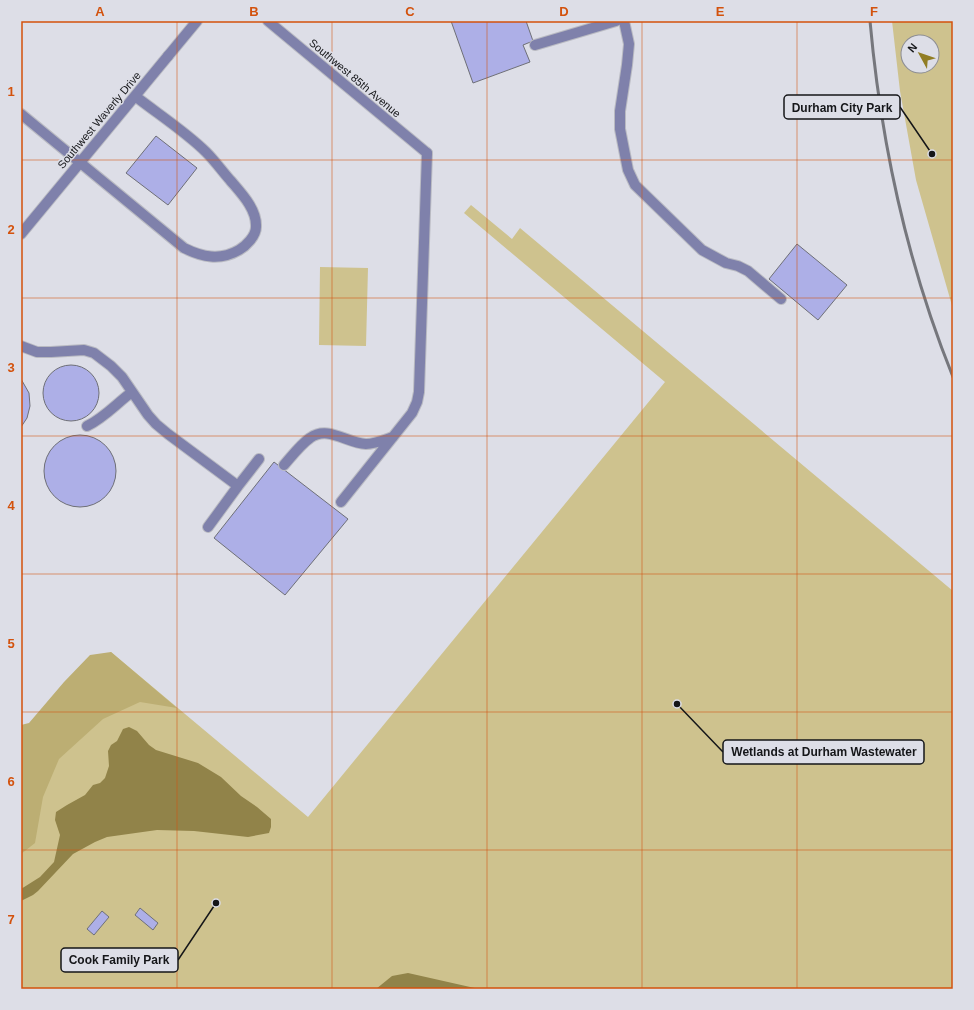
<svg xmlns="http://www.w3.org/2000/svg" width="974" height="1010" font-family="Helvetica,sans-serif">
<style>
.green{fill:#cec28e;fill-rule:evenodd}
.forest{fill:#bcae73}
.water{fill:#918349}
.building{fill:#adafe7;stroke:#6e6f77}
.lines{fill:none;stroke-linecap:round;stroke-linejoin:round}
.service-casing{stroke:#b9bac2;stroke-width:12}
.minor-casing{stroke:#b9bac2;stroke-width:12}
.service{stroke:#7f81ab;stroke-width:10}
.minor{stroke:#7f81ab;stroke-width:10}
.rail{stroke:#76777d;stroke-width:3}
.grid{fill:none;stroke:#d3520d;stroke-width:1;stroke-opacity:0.55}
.labels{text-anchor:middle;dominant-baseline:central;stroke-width:3;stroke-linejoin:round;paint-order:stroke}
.street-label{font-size:11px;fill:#151619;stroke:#dddee7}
.leader{fill:none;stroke:#151619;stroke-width:1.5}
.callout-dot{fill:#151619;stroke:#dddee7;stroke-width:1.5}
.callout{fill:#dddee7;stroke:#151619;stroke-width:1.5}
.callout-label{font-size:12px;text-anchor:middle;font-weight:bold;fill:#151619}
.neatline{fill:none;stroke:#d3520d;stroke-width:1.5}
.grid-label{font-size:13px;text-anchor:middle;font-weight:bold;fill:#d3520d}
</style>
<rect width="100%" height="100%" fill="#dddee7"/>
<!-- green -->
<path class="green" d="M892 21H953V309L916 180 900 91ZM908 42H932V66H908Z
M471 205 512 239 520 228 953 591V989H21V759L111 652 308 817 665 382 464 213Z
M320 267 368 268 366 346 319 345Z"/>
<!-- forest -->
<path class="forest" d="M111 652 177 708 140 702 103 719 59 759 43 797 35 843 21 854V725L29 723 64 682 90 655Z"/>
<!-- water -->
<path class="water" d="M129 727 137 731 149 745 156 750 198 763 221 777 241 796 257 807 271 819V827L269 833 248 837 194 831 157 830 107 837 95 842 73 854 38 891 33 895 21 901V889L40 877 54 862 60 835 55 820 56 812 67 805 85 795 93 785 100 783 105 778 109 766 108 751 111 745 117 741 123 729Z
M408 973 479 989H376L392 976Z"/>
<!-- building -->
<path class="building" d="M451 21H526L533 41 523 45 530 62 473 83Z
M156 136 197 168 168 205 126 173Z
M797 244 847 285 818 320 769 279Z
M43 393a28 28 0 1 1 56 0a28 28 0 1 1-56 0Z
M21 379 29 393 30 406 27 418 21 427Z
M44 471a36 36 0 1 1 72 0a36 36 0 1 1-72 0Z
M274 462 348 519 285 595 214 538Z
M140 908 158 923 153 930 135 915Z
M102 911 109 917 94 935 87 929Z"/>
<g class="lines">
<!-- service casing -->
<g class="service-casing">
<path id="service" d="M624 21 629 44 627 65 620 111V129L628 170 635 185 702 250 726 263 738 266 748 271 781 299
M535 45 616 21
M21 114 184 248C202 257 220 261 239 250 246 246 256 236 256 227 257 209 241 193 230 180 222 171 215 161 206 152 186 132 158 114 135 96
M21 234 168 56
M21 346 37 352H51L84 350 94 353 111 366 122 377 148 415 156 424 168 434 238 486 259 459
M87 426C104 418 117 403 132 392
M284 465C291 457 301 444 310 438 328 425 346 443 366 444 375 444 384 440 393 437
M341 502 412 413 417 402 419 392 427 153
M208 527 238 486"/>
</g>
<!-- minor casing -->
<g class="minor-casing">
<path id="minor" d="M268 21 427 153
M168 56 197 21"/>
</g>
<!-- service -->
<use href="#service" class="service"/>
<!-- minor -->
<use href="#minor" class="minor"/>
<!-- rail -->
<path class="rail" d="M870 21C881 143 907 263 953 377"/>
</g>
<!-- grid -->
<path class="grid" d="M177 21V989M332 21V989M487 21V989M642 21V989M797 21V989M21 160H953M21 298H953M21 436H953M21 574H953M21 712H953M21 850H953"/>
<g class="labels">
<!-- street labels -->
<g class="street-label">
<text transform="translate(355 78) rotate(40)">Southwest 85th Avenue</text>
<text transform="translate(99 120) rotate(-50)">Southwest Waverly Drive</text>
</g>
</g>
<!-- callouts -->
<path class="leader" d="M932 154L900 107M677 704L723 752M216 903L178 960"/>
<g class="callout-dot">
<circle cx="932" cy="154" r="4"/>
<circle cx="677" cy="704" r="4"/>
<circle cx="216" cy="903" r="4"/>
</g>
<g class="callout">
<rect x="784" y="95" width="116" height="24" rx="4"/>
<rect x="723" y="740" width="201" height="24" rx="4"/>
<rect x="61" y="948" width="117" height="24" rx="4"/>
</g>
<g class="callout-label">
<text x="842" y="112">Durham City Park</text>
<text x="824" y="756">Wetlands at Durham Wastewater</text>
<text x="119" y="964">Cook Family Park</text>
</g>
<!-- border -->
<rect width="974" height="1010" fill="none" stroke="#dddee7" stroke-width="44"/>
<!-- north arrow -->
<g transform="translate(920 54) rotate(310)"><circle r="19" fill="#dddee7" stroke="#8d8e95"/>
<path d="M0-3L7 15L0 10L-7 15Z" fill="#917d24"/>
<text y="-6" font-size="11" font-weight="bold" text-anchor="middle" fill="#151619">N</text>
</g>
<rect x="22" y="22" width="930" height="966" class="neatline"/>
<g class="grid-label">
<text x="100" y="16">A</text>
<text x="254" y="16">B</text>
<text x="410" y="16">C</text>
<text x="564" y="16">D</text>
<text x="720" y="16">E</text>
<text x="874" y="16">F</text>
<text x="11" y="96">1</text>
<text x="11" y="234">2</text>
<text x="11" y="372">3</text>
<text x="11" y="510">4</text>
<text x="11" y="648">5</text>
<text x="11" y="786">6</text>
<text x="11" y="924">7</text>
</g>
</svg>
